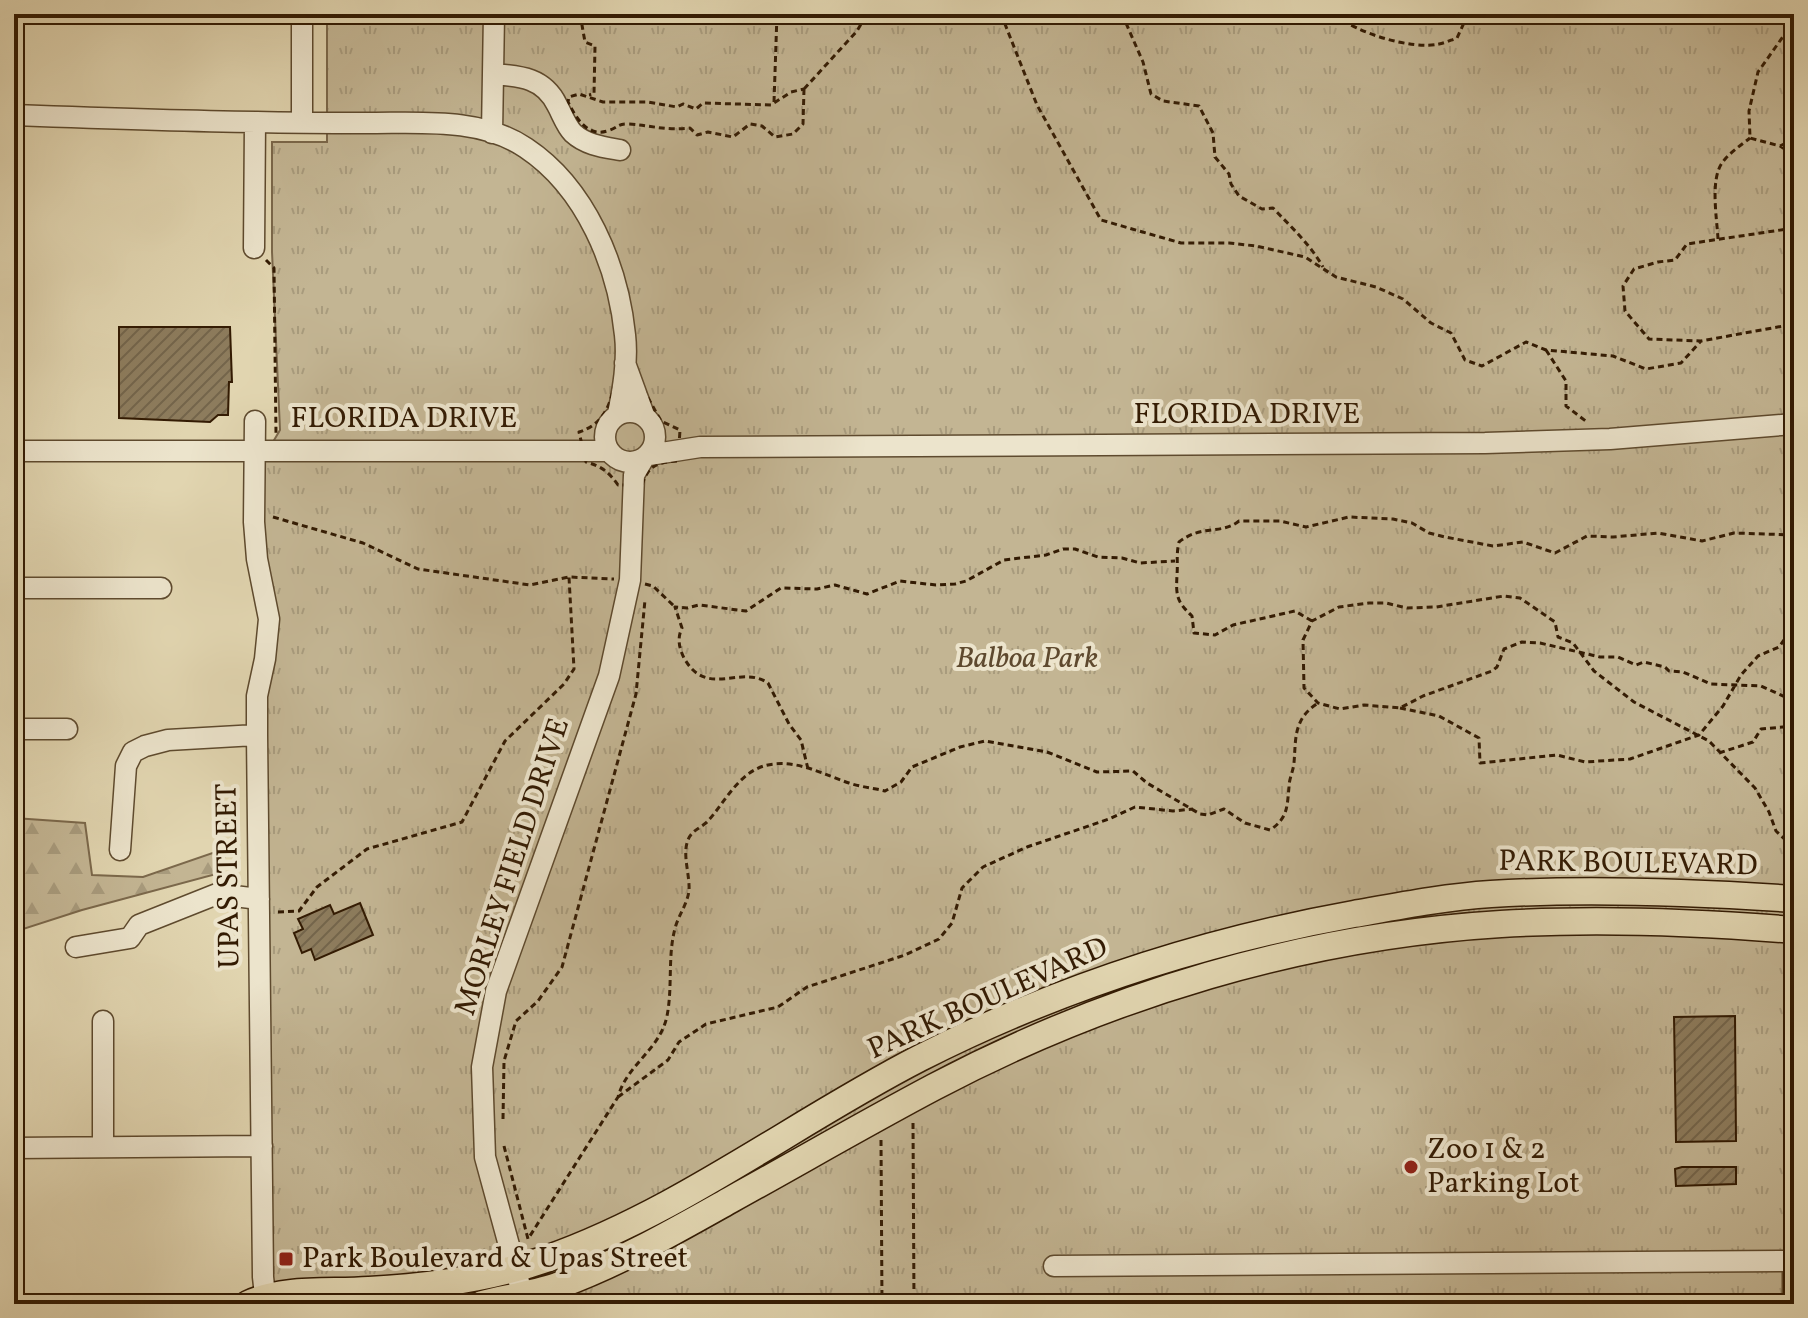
<svg xmlns="http://www.w3.org/2000/svg" width="1808" height="1318" font-family="Vollkorn,serif">
<style>
.forest{fill:url(#forest-firs);stroke:#7b684b;stroke-width:2}
.park{fill:url(#park-tufts);stroke:#7b684b;stroke-width:2}
.building{fill:url(#building-hatch);stroke:#331b03;stroke-width:2}
.lines{fill:none;stroke-linecap:round;stroke-linejoin:round}
.minor-casing{stroke:#5e4a2e;stroke-width:23}
.major-casing{stroke:#331b03;stroke-width:29}
.path{stroke:#331b03;stroke-width:3;stroke-dasharray:6 4;stroke-linecap:butt}
.minor{stroke:#ece4cc;stroke-width:20}
.major{stroke:#e1d5b0;stroke-width:26}
.poi-dot{fill:#8f2418;stroke:#ece4cc;stroke-width:3}
.labels{text-anchor:middle;dominant-baseline:central;stroke-width:8;stroke-linejoin:round;paint-order:stroke}
.street-label{font-size:30px;fill:#331b03;stroke:#ece4cc}
.park-label{font-size:30px;font-style:italic;fill:#5e492e;stroke:#ece4cc}
.poi-label{font-size:30px;fill:#331b03;stroke:#ece4cc;text-anchor:start}
</style>
<defs>
<pattern id="forest-firs" width="22" height="20" patternUnits="userSpaceOnUse" patternTransform="scale(2)"><rect width="22" height="20" fill="#c3b593"/><path d="M5 1l3.5 6h-7zM16 11l3.5 6h-7z" fill="#a89b7d"/></pattern>
<pattern id="park-tufts" width="24" height="20" patternUnits="userSpaceOnUse" patternTransform="scale(2)"><rect width="24" height="20" fill="#c3b593"/><path d="M3 7l-1-3M5 7V3M7 7l1-3M15 17l-1-3M17 17v-4M19 17l1-3" fill="none" stroke="#a89b7d"/></pattern>
<pattern id="building-hatch" width="6" height="6" patternUnits="userSpaceOnUse" patternTransform="scale(2)"><rect width="6" height="6" fill="#8d7c5d"/><path d="M-1 1l2-2M0 6l6-6M5 7l2-2" fill="none" stroke="#74654b"/></pattern>
</defs>
<rect width="100%" height="100%" fill="#e1d5b0"/>
<filter id="stains"><feTurbulence type="fractalNoise" baseFrequency=".0025" numOctaves="4"/><feColorMatrix values="0 0 0 0 .2 0 0 0 0 .09 0 0 0 0 .02 0 0 0 .5 -.17"/></filter>
<radialGradient id="worn" r=".72"><stop offset=".6" stop-color="#630" stop-opacity="0"/><stop offset="1" stop-color="#630" stop-opacity=".3"/></radialGradient>
<!-- forest -->
<path class="forest" d="M14 818 85 823 92 875 143 877 227 848 220 873 82 910 14 932Z"/>
<!-- park -->
<path class="park" d="M327 14H1794V1304H268L260 464 280 430 272 252V142H327Z"/>
<!-- building -->
<path class="building" d="M119 327H230L232 382H229L228 415H218L210 422 119 418Z
M360 903 373 935 315 960 311 949 302 953 294 933 303 929 298 919 330 905 334 914Z
M1735 1016 1736 1141 1676 1142 1674 1017Z
M1682 1167H1736V1184L1676 1186 1675 1169Z"/>
<g class="lines">
<!-- minor casing -->
<g class="minor-casing">
<path id="minor" d="M493 74C521 76 544 78 557 105 562 114 566 126 573 133 586 145 603 147 620 150
M14 115C95 118 176 121 257 122 295 123 334 123 372 123 423 123 482 118 526 148 586 188 618 266 625 335 628 361 623 389 618 414
M302 122V14
M492 133 494 14
M254 248 255 122
M625 363 644 415
M605 437a25 25 0 1 1 50 0a25 25 0 1 1-50 0Z
M255 421 254 522 257 559 269 619 265 659 257 696V735L263 1277 266 1304
M14 451H608
M649 455 700 447 1485 443 1610 439 1794 424
M14 588H161
M14 729H67
M120 850 126 766 133 752 145 746 168 740 257 735
M76 947 130 938 139 925 217 894 259 899
M103 1146V1021
M14 1148 262 1146
M1793 1261V1304
M1054 1266 1794 1261
M525 1304 485 1157 482 1067 496 991 609 676 630 580 634 475 644 458"/>
</g>
<!-- major casing -->
<g class="major-casing">
<path id="major" d="M248 1304C284 1287 330 1293 369 1290 426 1287 492 1278 546 1259 680 1212 795 1122 920 1058 1056 989 1204 941 1354 914 1399 906 1445 897 1491 894 1592 888 1693 892 1794 899
M482 1304C506 1298 533 1294 557 1286 618 1264 675 1231 732 1199 799 1162 866 1123 934 1087 1108 995 1303 936 1501 924 1599 918 1696 922 1794 930"/>
</g>
<!-- path -->
<path class="path" d="M580 14 585 42 595 46 594 94 589 95
M1001 14 1037 105 1101 220 1181 243H1229L1256 246 1305 257 1336 277 1376 287 1403 299 1431 323 1451 333 1465 360 1482 366 1526 342 1546 350 1613 356 1646 369 1681 363 1701 341
M1122 14 1143 62 1151 94 1163 101 1199 106 1213 133 1215 157 1229 174 1231 184 1239 196 1262 209 1273 208C1292 228 1309 243 1323 267
M1335 14C1355 33 1412 50 1439 44 1445 43 1451 40 1457 38L1468 14
M1794 21 1758 72 1749 111 1750 138 1780 146 1794 139
M804 89 803 124 793 134 775 137 762 126 750 124 733 137 708 132 697 135 690 128C665 131 650 125 627 124 618 124 618 127 610 130 588 139 576 118 568 102L569 97 579 94 603 102H648L677 107 683 104 696 109 703 103 771 105 791 92Z
M804 89 857 31 867 14
M774 102 777 14
M1780 146 1794 155
M1794 228 1687 244 1675 260 1658 262 1634 269 1623 286 1625 311 1649 339 1701 341 1794 324
M1718 239C1717 219 1710 180 1722 163 1729 153 1740 146 1750 138
M266 260 274 268 276 433
M1546 350 1566 381V406L1587 422
M614 387H642L661 421 680 430 678 461C658 462 648 465 642 485H618C609 472 601 466 586 462L579 432C601 425 609 409 614 387Z
M273 517 363 543 418 569 530 585 569 577 614 579
M645 584 653 586 675 607
M1312 621 1295 611 1233 625 1215 635 1194 633 1192 616C1176 601 1176 595 1177 575 1178 564 1176 554 1179 542 1202 524 1222 535 1239 521H1280L1306 527 1349 517 1393 519 1412 523 1429 533 1445 537 1493 546 1523 542 1555 553 1587 536 1613 537 1658 533 1702 541 1734 533 1794 535
M1794 701 1761 686 1711 684 1683 672 1669 671 1665 667 1644 662 1636 665 1618 657H1600L1540 643 1522 642 1504 649 1497 667 1492 671 1423 696 1400 708 1364 705 1340 709 1318 703 1304 688 1303 640 1312 621 1339 607 1369 603H1386L1407 608 1436 607 1504 596 1520 598 1555 622 1558 637 1573 643 1594 671 1634 702 1709 741 1755 788 1769 812 1776 831 1794 848
M1400 708 1439 716 1479 738 1480 763 1557 755 1585 762 1630 759 1699 735 1723 706 1741 675 1758 656 1779 647 1794 626
M1719 753 1753 742 1761 729 1794 726
M808 769 801 740 789 724 768 683C740 664 707 699 684 658 679 648 677 638 682 628L675 607 687 608 699 605 746 611 781 588 817 589 835 585 867 594 900 581 936 585 955 584 966 581 1004 560 1046 555 1063 549H1075L1098 557 1122 558 1140 563 1175 561
M278 912 299 911 317 887 367 849 462 822 505 741 564 684 574 669 569 577
M618 1097 668 1060 679 1042 706 1024 778 1007 807 987 905 955 939 939 952 923 962 888 983 867 1027 847 1109 819 1135 807 1173 811 1193 809
M503 1119 504 1061 516 1021 538 1001 562 967 636 694 645 600
M913 1123 914 1304
M881 1140 882 1304
M504 1146 528 1239 618 1097C627 1064 660 1050 667 1016 673 986 667 954 676 925 680 913 687 904 689 891 690 876 683 857 687 843 690 831 699 829 707 822 726 802 740 767 774 764 800 761 825 775 849 783 861 787 873 788 885 791L901 782 912 767 960 747 985 741 1047 752 1097 772 1133 771 1147 783 1200 814 1208 815 1224 809 1245 823 1270 830C1288 818 1287 807 1289 787 1289 779 1293 772 1294 763 1296 739 1293 719 1318 703"/>
<!-- minor -->
<use href="#minor" class="minor"/>
<!-- major -->
<use href="#major" class="major"/>
</g>
<!-- markers -->
<g class="poi-dot">
<circle cx="1411" cy="1167" r="8"/>
<rect x="278" y="1251" width="16" height="16" rx="4"/>
</g>
<g class="labels">
<!-- street labels -->
<g class="street-label">
<text x="1247" y="415">FLORIDA DRIVE</text>
<text x="404" y="419">FLORIDA DRIVE</text>
<text transform="translate(1628 864) rotate(1)">PARK BOULEVARD</text>
<text transform="translate(513 867) rotate(-72)">MORLEY FIELD DRIVE</text>
<text transform="translate(229 876) rotate(-91)">UPAS STREET</text>
<text transform="translate(988 999) rotate(-24)">PARK BOULEVARD</text>
</g>
<!-- park labels -->
<g class="park-label">
<text x="1027" y="659">Balboa Park</text>
</g>
<!-- poi labels -->
<g class="poi-label">
<text x="1427" y="1150">Zoo 1 &amp; 2<tspan x="1427" dy="34">Parking Lot</tspan></text>
<text x="302" y="1259">Park Boulevard &amp; Upas Street</text>
</g>
</g>
<!-- margin -->
<rect width="1808" height="1318" fill="none" stroke="#e1d5b0" stroke-width="48"/>
<rect x="16" y="16" width="1776" height="1286" fill="none" stroke="#331b03" stroke-width="4"/>
<rect x="24" y="24" width="1760" height="1270" fill="none" stroke="#331b03" stroke-width="2"/>
<rect width="100%" height="100%" filter="url(#stains)"/>
<rect width="100%" height="100%" fill="url(#worn)"/>
</svg>
